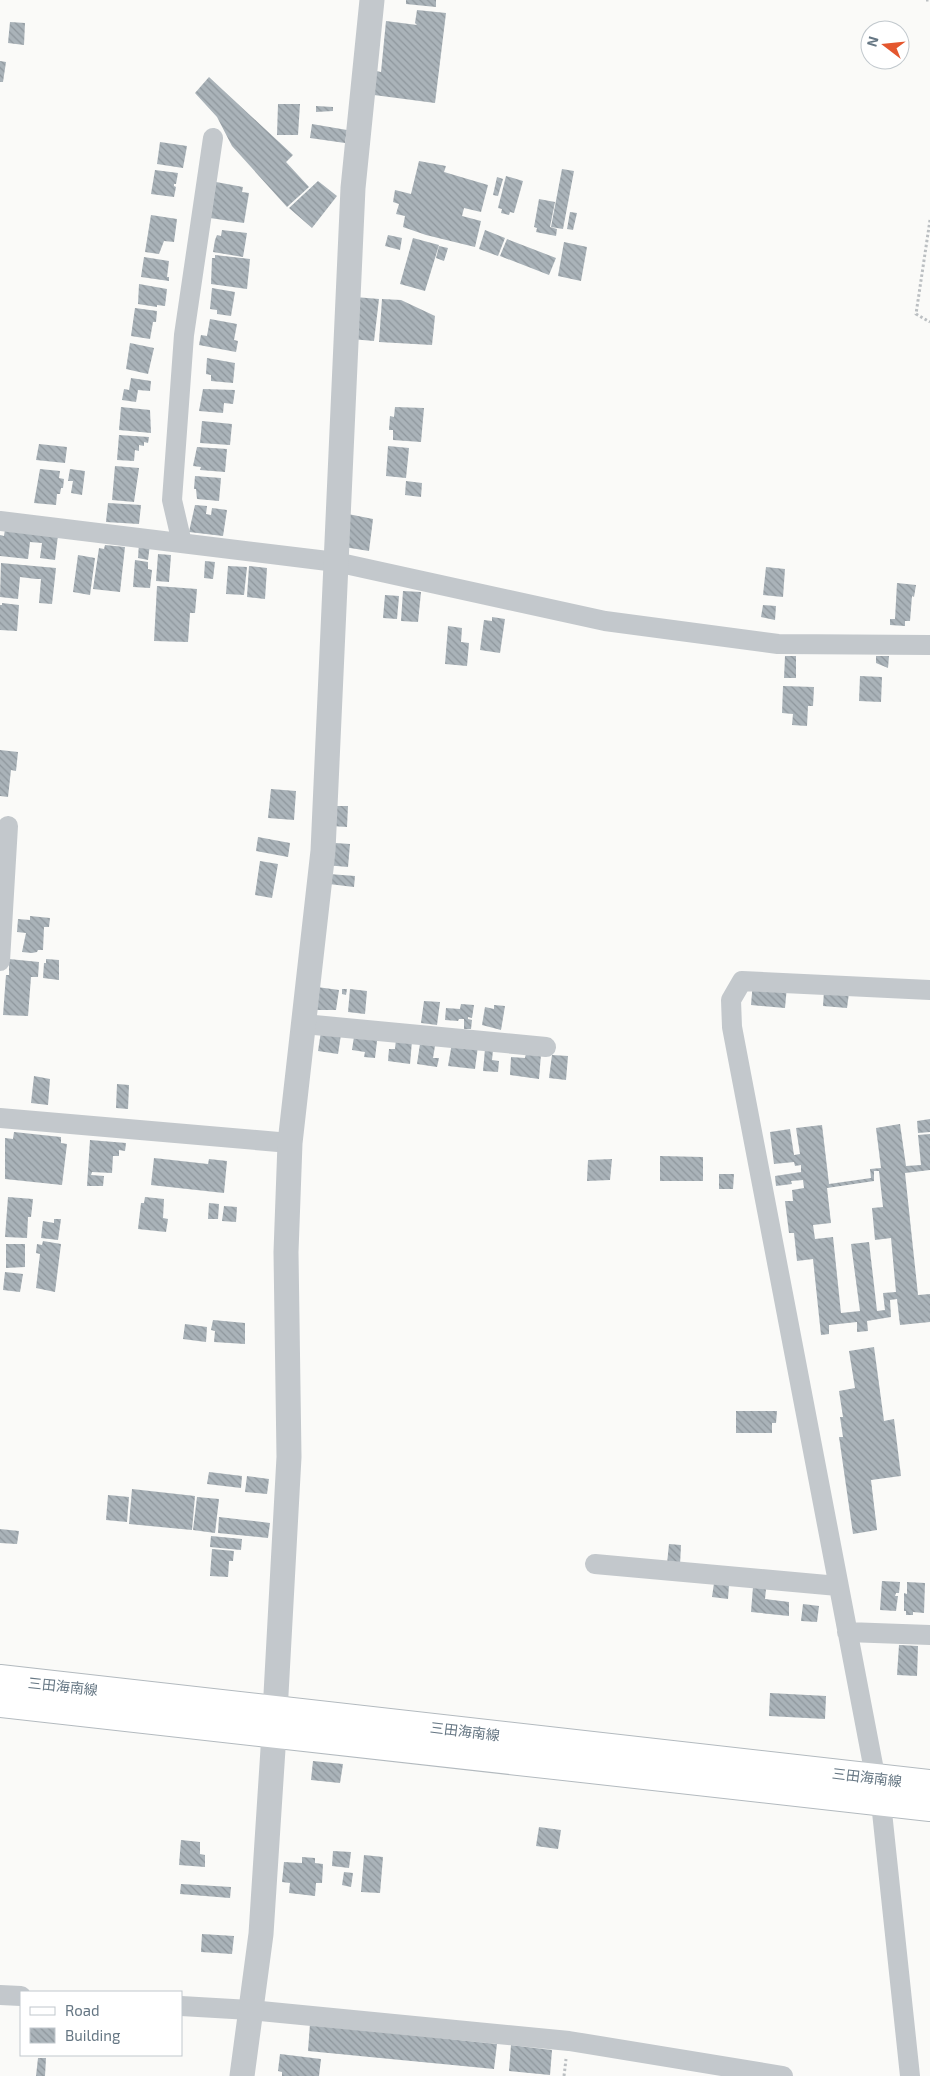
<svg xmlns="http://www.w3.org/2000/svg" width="930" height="2076" font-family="'Exo 2','Noto Sans JP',sans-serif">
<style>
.building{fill:url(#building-back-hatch);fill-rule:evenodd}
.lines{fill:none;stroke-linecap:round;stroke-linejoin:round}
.secondary-casing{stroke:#b3babf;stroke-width:30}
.path{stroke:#bbbfc2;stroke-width:3;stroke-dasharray:2.5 2.5;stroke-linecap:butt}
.minor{stroke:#c3c8cc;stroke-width:20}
.tertiary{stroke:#c3c8cc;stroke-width:25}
.secondary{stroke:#fff;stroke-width:28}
.labels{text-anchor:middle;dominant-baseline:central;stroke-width:5;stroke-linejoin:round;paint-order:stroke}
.street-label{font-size:14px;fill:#657683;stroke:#fff}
</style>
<defs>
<pattern id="building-back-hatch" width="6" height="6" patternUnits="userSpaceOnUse" patternTransform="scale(1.25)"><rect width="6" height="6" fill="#aab3b9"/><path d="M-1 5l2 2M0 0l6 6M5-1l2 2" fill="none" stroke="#8e969c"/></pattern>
</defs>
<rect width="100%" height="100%" fill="#fafaf8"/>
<!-- building -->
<path class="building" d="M406 0H436V7L406 4Z
M417 10 446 13 435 103 374 95 376 71 381 72 386 21 417 25 415 23Z
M10 22 25 23 24 45 8 43Z
M0 61 6 62 3 82H0Z
M209 77 293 155 286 162 309 187 287 207 232 146 217 117 195 93Z
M278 104H300L298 135H277Z
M316 106 333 107V111L316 112Z
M312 124 347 130 345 143 310 138Z
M160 142 187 146 183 168 157 164Z
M419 161 446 166 444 172 488 185 481 212 464 208 462 216 481 221 475 247 426 235 403 227 405 216 396 214 399 204 393 202 395 190 411 194Z
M562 169 574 171 563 229 551 227Z
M155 170 178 173 176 184H174V186L176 187 174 197 151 194Z
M506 176 523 181 514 213 510 212 509 215 501 213 502 209 498 208Z
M497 177 503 179 498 196 493 195Z
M318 181 337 196 312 228 289 208Z
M216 182 243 187 242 192 249 193 244 223 210 218Z
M539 199 555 202 550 227 557 229 556 236 536 232 537 228 534 227Z
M570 212 577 213 573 230 567 229Z
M151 215 177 219 174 242 164 241 159 254 145 252Z
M222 230 247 233 243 257 213 252 215 240 217 235 221 236Z
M485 230 505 238 498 256 479 249Z
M388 235 402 238 400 250 385 246Z
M413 238 439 245 425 291 400 284Z
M507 239 556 258 549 275 500 256Z
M564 242 587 247 581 281 558 276Z
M439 246 448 248 444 261 436 258Z
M215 255 250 259 247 289 211 284 212 258H215Z
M144 257 169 261 167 277H169V281L141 277Z
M139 284 167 289 165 306 157 305V307L138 304Z
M212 288 235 292 231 316 217 314V310L210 309Z
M355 297 379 299 374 341 351 339Z
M382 299 401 300 435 316 432 345 379 342Z
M135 308 157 311 156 322H153L150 339 131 336Z
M210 319 237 324 234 340 238 341 236 352 199 345 201 335 207 336Z
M130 343 154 348 148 374 126 369Z
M207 358 235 363 233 383 211 381V375L206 374Z
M131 378 151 381 150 391 138 390 136 402 122 400 124 389 129 390Z
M203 389 235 390 233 404 224 403 223 413 199 411Z
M121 407 150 410 151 433 119 430Z
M395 407 424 408 421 442 393 440V430H389L390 416 394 417Z
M202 421 232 424 230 445 200 443Z
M119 435 149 437 148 443 144 442V446L139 445V451L135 450 134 461 117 460Z
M39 444 67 447 65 463 36 460Z
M388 446 409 448 406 478 386 476Z
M197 447 227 449 225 472 200 470 201 467 193 466Z
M115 466 139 468 134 502 112 500Z
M40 469 60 471 59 478 64 479 63 488H61L60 494H57L56 505 34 503Z
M70 469 85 471 82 495 71 493 73 481H68Z
M195 476 221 478 219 501 197 499 196 489H194Z
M406 481 422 483 421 497 405 495Z
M108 503 141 505 139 524 106 522Z
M195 505 207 506 206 514 211 515 212 508 227 510 223 536 189 532Z
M348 514 373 519 369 551 344 547Z
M5 529 58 535 55 560 40 558 42 543 30 542 28 559 0 556V535L4 536Z
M139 543 150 544 148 560 138 558Z
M105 545 125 547 120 592 93 589 99 548 104 549Z
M158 554 171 555 169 582 156 581Z
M78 555 95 558 90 595 73 592Z
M135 560 148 562V569L152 570 150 588 133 587Z
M205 561 215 562 213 579 204 578Z
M1 563 56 568 52 604 39 603 41 579H36L20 577 18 599 0 597Z
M228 566 247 567 244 595 226 594Z
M249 566 267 568 265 599 247 597Z
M766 567 785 569 783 597 763 595Z
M897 583 916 585 914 597 912 596 910 621H905V626L890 625V619H895Z
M157 586 197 589 195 613H190L188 642 154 641Z
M403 591 421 592 418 622 401 621Z
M385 595 399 596 397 619 383 618Z
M2 603 19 605 17 631 0 630V605H2Z
M763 605 776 606 775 620 761 617Z
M492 617 505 619 500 653 480 650 484 620 492 621Z
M448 626 462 628 461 642 469 643 467 666 445 664Z
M785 656H796V678H784Z
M876 656H889L888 668 876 663Z
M860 676 882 677 881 702 859 701Z
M783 686 814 687 813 706H808L807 726 792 725 793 714 782 713Z
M0 750 18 752 16 771 11 770 8 797 0 796Z
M271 789 296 791 294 820 268 818Z
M332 806H348L347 827 331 826Z
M258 837 290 843 288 857 256 851Z
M335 843 350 844 348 867 325 865Z
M260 861 278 864 272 898 255 895Z
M329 874 355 876 354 887 329 884Z
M30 916 50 918 49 927H44L43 950H38L37 952 32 953 22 952 26 933 17 932 18 919 30 920Z
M9 959 39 962 38 977H31L28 1016 3 1015 6 975H9Z
M46 959 59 960V980L43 978 44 963H46Z
M753 982 787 986 785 1008 751 1005Z
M317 987 339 990 336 1010H317Z
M342 989H347L346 995 342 994Z
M350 989 367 991 365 1014 348 1012Z
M824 991 849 993 847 1008 823 1006Z
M424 1001 440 1002 437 1025 421 1023Z
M461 1004 474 1005 472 1018 468 1017V1019L472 1020 471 1029H464V1019H459L458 1021 445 1020 446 1008 460 1009Z
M494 1005 505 1006 501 1030 482 1025 485 1007 494 1009Z
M322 1025 342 1028 338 1054 318 1051Z
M355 1030 378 1033 375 1058 364 1057 365 1052 352 1050Z
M396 1039 412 1041 410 1064 388 1061 389 1049H395Z
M452 1043 478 1046 475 1069 448 1066Z
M420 1044 435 1046 433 1058H439L437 1067 417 1064Z
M485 1049 493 1050 492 1060 499 1061 498 1072 483 1071Z
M526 1053 541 1054 539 1079 510 1075 511 1057 525 1058Z
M552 1055 568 1056 566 1080 549 1078Z
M34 1076 50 1079 48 1105 31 1103Z
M117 1084 129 1085 128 1109 116 1108Z
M930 1119V1132L918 1133 917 1121Z
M900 1124 906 1166 921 1165 918 1135 930 1134V1170L905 1173 918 1295 930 1294V1322L900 1325 897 1299 890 1300 891 1317 867 1321 868 1331 857 1332V1322L829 1325V1334L821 1335 813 1259 797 1261 794 1233H789L785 1201H793L792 1190 804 1188 803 1180 791 1181 792 1184 776 1186 775 1176 801 1172V1165L795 1166 794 1162 774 1164 770 1132 790 1129 794 1155 800 1154 796 1128 822 1125 829 1184 871 1178 870 1169 881 1168 876 1128ZM874 1171H879L883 1207 872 1208 875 1240 891 1238 896 1292 883 1293 885 1310 877 1311 869 1242 851 1244 860 1311 841 1313 833 1237 815 1239 813 1225 831 1223 827 1188 874 1181Z
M14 1132 61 1137V1143L67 1144 62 1185 5 1179V1138L13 1139Z
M90 1140 126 1143 125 1151 119 1150V1156H113L112 1173 92 1172 91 1175 104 1176 103 1186H87Z
M660 1156 703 1157V1181H660Z
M154 1158 208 1164 209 1159 227 1161 224 1193 151 1185Z
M612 1159 610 1180 587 1181 588 1160Z
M719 1174H734L733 1189H719Z
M8 1197 33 1199 31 1217H28L27 1238 5 1237Z
M145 1197 164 1199 163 1218 168 1219 166 1232 138 1229 141 1203H144Z
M209 1203 219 1204 218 1219H208Z
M224 1206 237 1207 236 1222 222 1221Z
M54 1219H61L58 1240 41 1238 43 1221 54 1223Z
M43 1241 61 1244 55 1292 36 1288 40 1254 36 1253 37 1244 42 1245Z
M6 1244H25V1267L6 1268Z
M5 1272 23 1274 20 1292 3 1290Z
M213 1320 245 1323V1344L214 1342 215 1331 211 1330Z
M185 1324 207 1327 206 1342 183 1339Z
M874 1347 884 1421 894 1419 901 1476 871 1480 877 1530 853 1534 839 1437H843L840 1417H843L839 1391 855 1388 849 1351Z
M736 1411H777L776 1423H772V1433H736Z
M209 1472 242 1476 241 1488 207 1484Z
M247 1476 269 1479 267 1494 245 1492Z
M132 1489 195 1496 192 1530 129 1524Z
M108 1495 129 1497 127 1522 106 1520Z
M197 1497 219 1499 215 1533 193 1530Z
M219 1517 270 1523 268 1538 218 1533Z
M0 1529 19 1531 17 1544 0 1543Z
M211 1536 242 1539 241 1550 210 1547Z
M669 1544 681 1545 680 1565 667 1564Z
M212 1549 234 1551 233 1561H229L228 1577 210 1576Z
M882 1581 900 1582 899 1593H896L895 1596H898L896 1611 880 1610Z
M907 1582 925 1583 924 1613 913 1612V1615H906V1611H904V1593L907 1594Z
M714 1583 729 1585 728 1599 712 1597Z
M753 1587 766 1589 765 1599 789 1602V1616L751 1612Z
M803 1604 819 1606 817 1622 801 1621Z
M899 1645 918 1646 917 1676 897 1675Z
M770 1693 826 1696 825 1719 769 1716Z
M313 1761 343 1764 340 1783 311 1780Z
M539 1827 561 1830 558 1849 536 1846Z
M181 1840 200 1842V1854L205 1855V1867L179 1865Z
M333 1851 351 1852 349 1868 332 1866Z
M364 1855 383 1857 380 1893 361 1892Z
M302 1857 315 1858V1863L323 1864 322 1883H316L315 1896 289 1893 290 1883 282 1882 284 1862 302 1863Z
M344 1872 353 1873 351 1887 342 1885Z
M181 1884 231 1887 230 1898 180 1894Z
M202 1934 234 1936 232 1954 201 1952Z
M310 2024 497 2044 494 2069 308 2051Z
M511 2045 552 2050 550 2075 509 2071Z
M280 2054 321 2059 319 2076H282V2072L278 2071Z
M38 2058H46L45 2076H36Z"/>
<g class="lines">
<!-- secondary casing -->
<g class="secondary-casing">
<path id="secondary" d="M0 1679 930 1784
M0 1703 930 1807"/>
</g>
<!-- path -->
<path class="path" d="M926 0H930
M930 220 916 314 930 322
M564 2076 566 2059"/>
<!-- minor -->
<path class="minor" d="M0 521 336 562 605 621 778 644 930 645
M182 543 172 500 184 335 213 138
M0 961 8 826
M304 1024 546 1047
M0 1118 290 1143
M595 1564 838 1586
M847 1632 930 1635
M0 1995 21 1996
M181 2006 250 2010 569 2041 783 2076
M910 2076 882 1812 732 1027 731 1000 742 981 930 990"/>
<!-- tertiary -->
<path class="tertiary" d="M242 2076 261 1934 273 1749 289 1457 286 1252 290 1143 323 851 353 188 372 0"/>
<!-- secondary -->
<use href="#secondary" class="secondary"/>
</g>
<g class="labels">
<!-- street labels -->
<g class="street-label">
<text transform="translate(63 1686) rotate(6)">三田海南線</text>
<text transform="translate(465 1731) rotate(7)">三田海南線</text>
<text transform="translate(867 1777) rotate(7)">三田海南線</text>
</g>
</g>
<!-- legend -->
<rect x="20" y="1991" width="162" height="65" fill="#ffffff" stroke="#c1c8cd"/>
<rect x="30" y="2007" width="25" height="8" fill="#ffffff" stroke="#c1c8cd"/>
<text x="65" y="2016" font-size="15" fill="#657683">Road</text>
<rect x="30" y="2028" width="25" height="15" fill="url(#building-back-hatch)" stroke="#c1c8cd"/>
<text x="65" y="2041" font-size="15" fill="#657683">Building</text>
<!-- north arrow -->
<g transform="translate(885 45) rotate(286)"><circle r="24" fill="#ffffff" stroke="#c1c8cd"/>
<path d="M0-4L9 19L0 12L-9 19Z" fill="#e4572e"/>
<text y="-8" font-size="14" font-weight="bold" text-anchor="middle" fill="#657683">N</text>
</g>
</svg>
